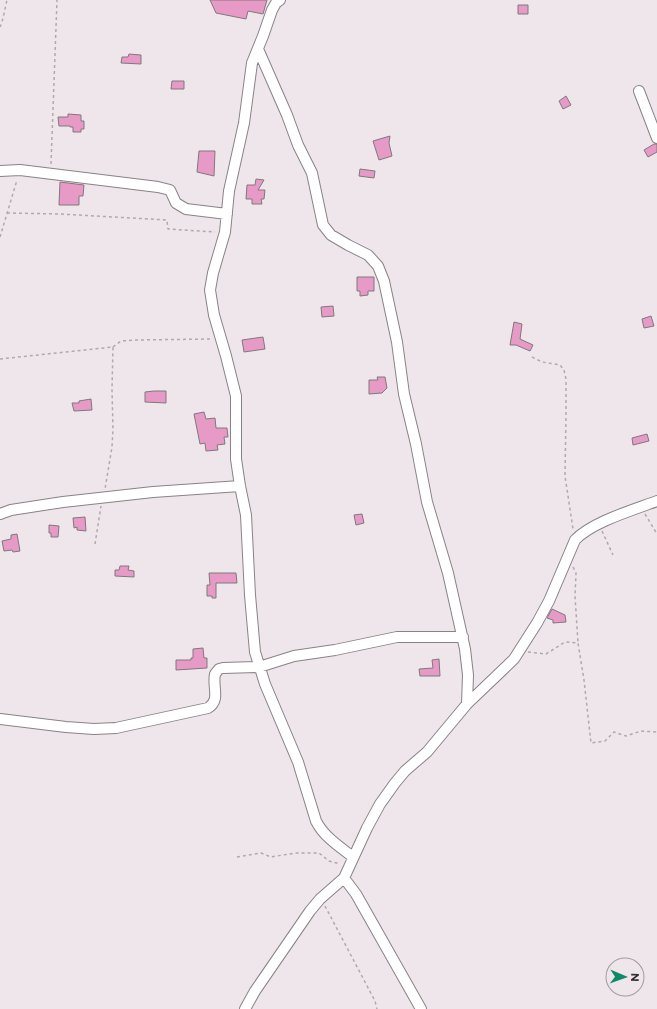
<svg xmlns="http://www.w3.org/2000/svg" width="657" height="1009" font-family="Montserrat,sans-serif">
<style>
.building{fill:#e79ac6;stroke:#7f787c}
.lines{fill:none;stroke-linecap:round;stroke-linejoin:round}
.minor-casing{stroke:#898286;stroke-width:12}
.path{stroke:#b0a9ac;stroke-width:1.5;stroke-dasharray:3 3;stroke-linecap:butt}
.minor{stroke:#fff;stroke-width:10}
</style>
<rect width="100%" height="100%" fill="#eee6ea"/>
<!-- building -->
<path class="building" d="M210 0H267L263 14 248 11 246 19 216 13Z
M518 5H528V14H518Z
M129 54 141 55V64L121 63 122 57H128Z
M172 81H184V89H171Z
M566 96 571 105 563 109 559 101Z
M68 114 81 115V121H84V129H81V132H73V127H70V126H59L58 117H68Z
M390 136 389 143 392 156 379 160 373 141Z
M654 144H657V152L648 157 644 150Z
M199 151H215L214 176 197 172Z
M360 169 375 171 374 178 359 176Z
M256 179 264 180 258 190H265L264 199H261L262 204H252V199H246L247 185H255Z
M60 182 84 185 83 196H79V205H59Z
M357 277H374V291H368V295L360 296V291H357Z
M333 306 334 316 322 317 321 307Z
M651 316 654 326 644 328 642 319Z
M514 322 522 324 520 339 533 345 530 351 516 345H510Z
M263 337 265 349 244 352 242 340Z
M377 377H385L387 388 382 393 369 394V380H378Z
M154 391H166V403L145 402V392Z
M91 399 92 410 74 411 72 403H79V401Z
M204 412 206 419 215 418 216 428H227L228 437H224L225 444 217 445 218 450 206 451 205 443 200 444 194 414Z
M647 434 649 441 633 445 632 438Z
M362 514 364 523 356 525 354 515Z
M85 517 86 531 77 530V527L74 528 73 518Z
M49 525 59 526 58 537H51V533H49Z
M17 534 20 551 13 552 12 550 4 551 2 541 11 539V535Z
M120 566H129L128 570 134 571V577L115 576V570H119Z
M209 573H236L237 583H216V598H212V596H207V585H210Z
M552 609 565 615 566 622 553 623V620L547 618Z
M203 648 204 658H207V668L176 670V660H191V658H193V649Z
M439 659 440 676H420L419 669 433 668 432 660Z"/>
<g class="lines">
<!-- minor casing -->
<g class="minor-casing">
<path id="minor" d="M280 0 276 3 272 10 263 36 252 63 244 123 229 191 225 232 213 273 210 290 214 315 226 356 236 396V459L240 486 246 515 250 595 255 652 265 684 298 762 316 821C324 837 340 847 353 857
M258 49 287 115 298 145 312 173 323 225 331 235 348 245 368 255 378 266 384 281 397 342 404 394 416 444 427 502 448 573 465 649 468 675 467 704
M639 91 657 138
M0 171 20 170 158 187 170 190 176 203 186 209 227 214
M0 514 11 510 63 502 153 492 240 486
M0 719 66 727 94 729 116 728 208 708C221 700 212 687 215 674L219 669 223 668 259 667 294 656 335 650 397 637H463
M344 878 356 894 421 1009
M245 1009 255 991 310 911 320 899 344 878 367 828 380 804 395 783 405 771 427 752 467 704 514 659 537 623 549 601 575 540C592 522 633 510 657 501"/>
</g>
<!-- path -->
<path class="path" d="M0 27C3 21 5 8 7 0
M51 164 57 0
M7 213 60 214 167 220 168 229 215 232
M0 237 17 180
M113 347 121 341 136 340 213 339
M532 357 542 362 560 365 564 370 566 379V416L565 476 573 529
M0 359 113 347 112 389 113 429 112 447 105 489
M645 514 657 534
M602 531 613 555
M95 544 101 506
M573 567 576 573 575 596 578 643
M528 652 546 654 565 642 578 643 584 680 591 743 605 741 614 732 626 736 641 731 657 732
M237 857 261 853 271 857 295 853H319L329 861 340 864
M325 906 375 1001 377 1009"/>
<!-- minor -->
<use href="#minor" class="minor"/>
</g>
<!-- north arrow -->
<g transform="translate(625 977) rotate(92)"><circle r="19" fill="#eee6ea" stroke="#a29c9f"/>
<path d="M0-3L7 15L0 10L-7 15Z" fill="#10896b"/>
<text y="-6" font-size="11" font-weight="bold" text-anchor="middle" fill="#302d2e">N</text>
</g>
</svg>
